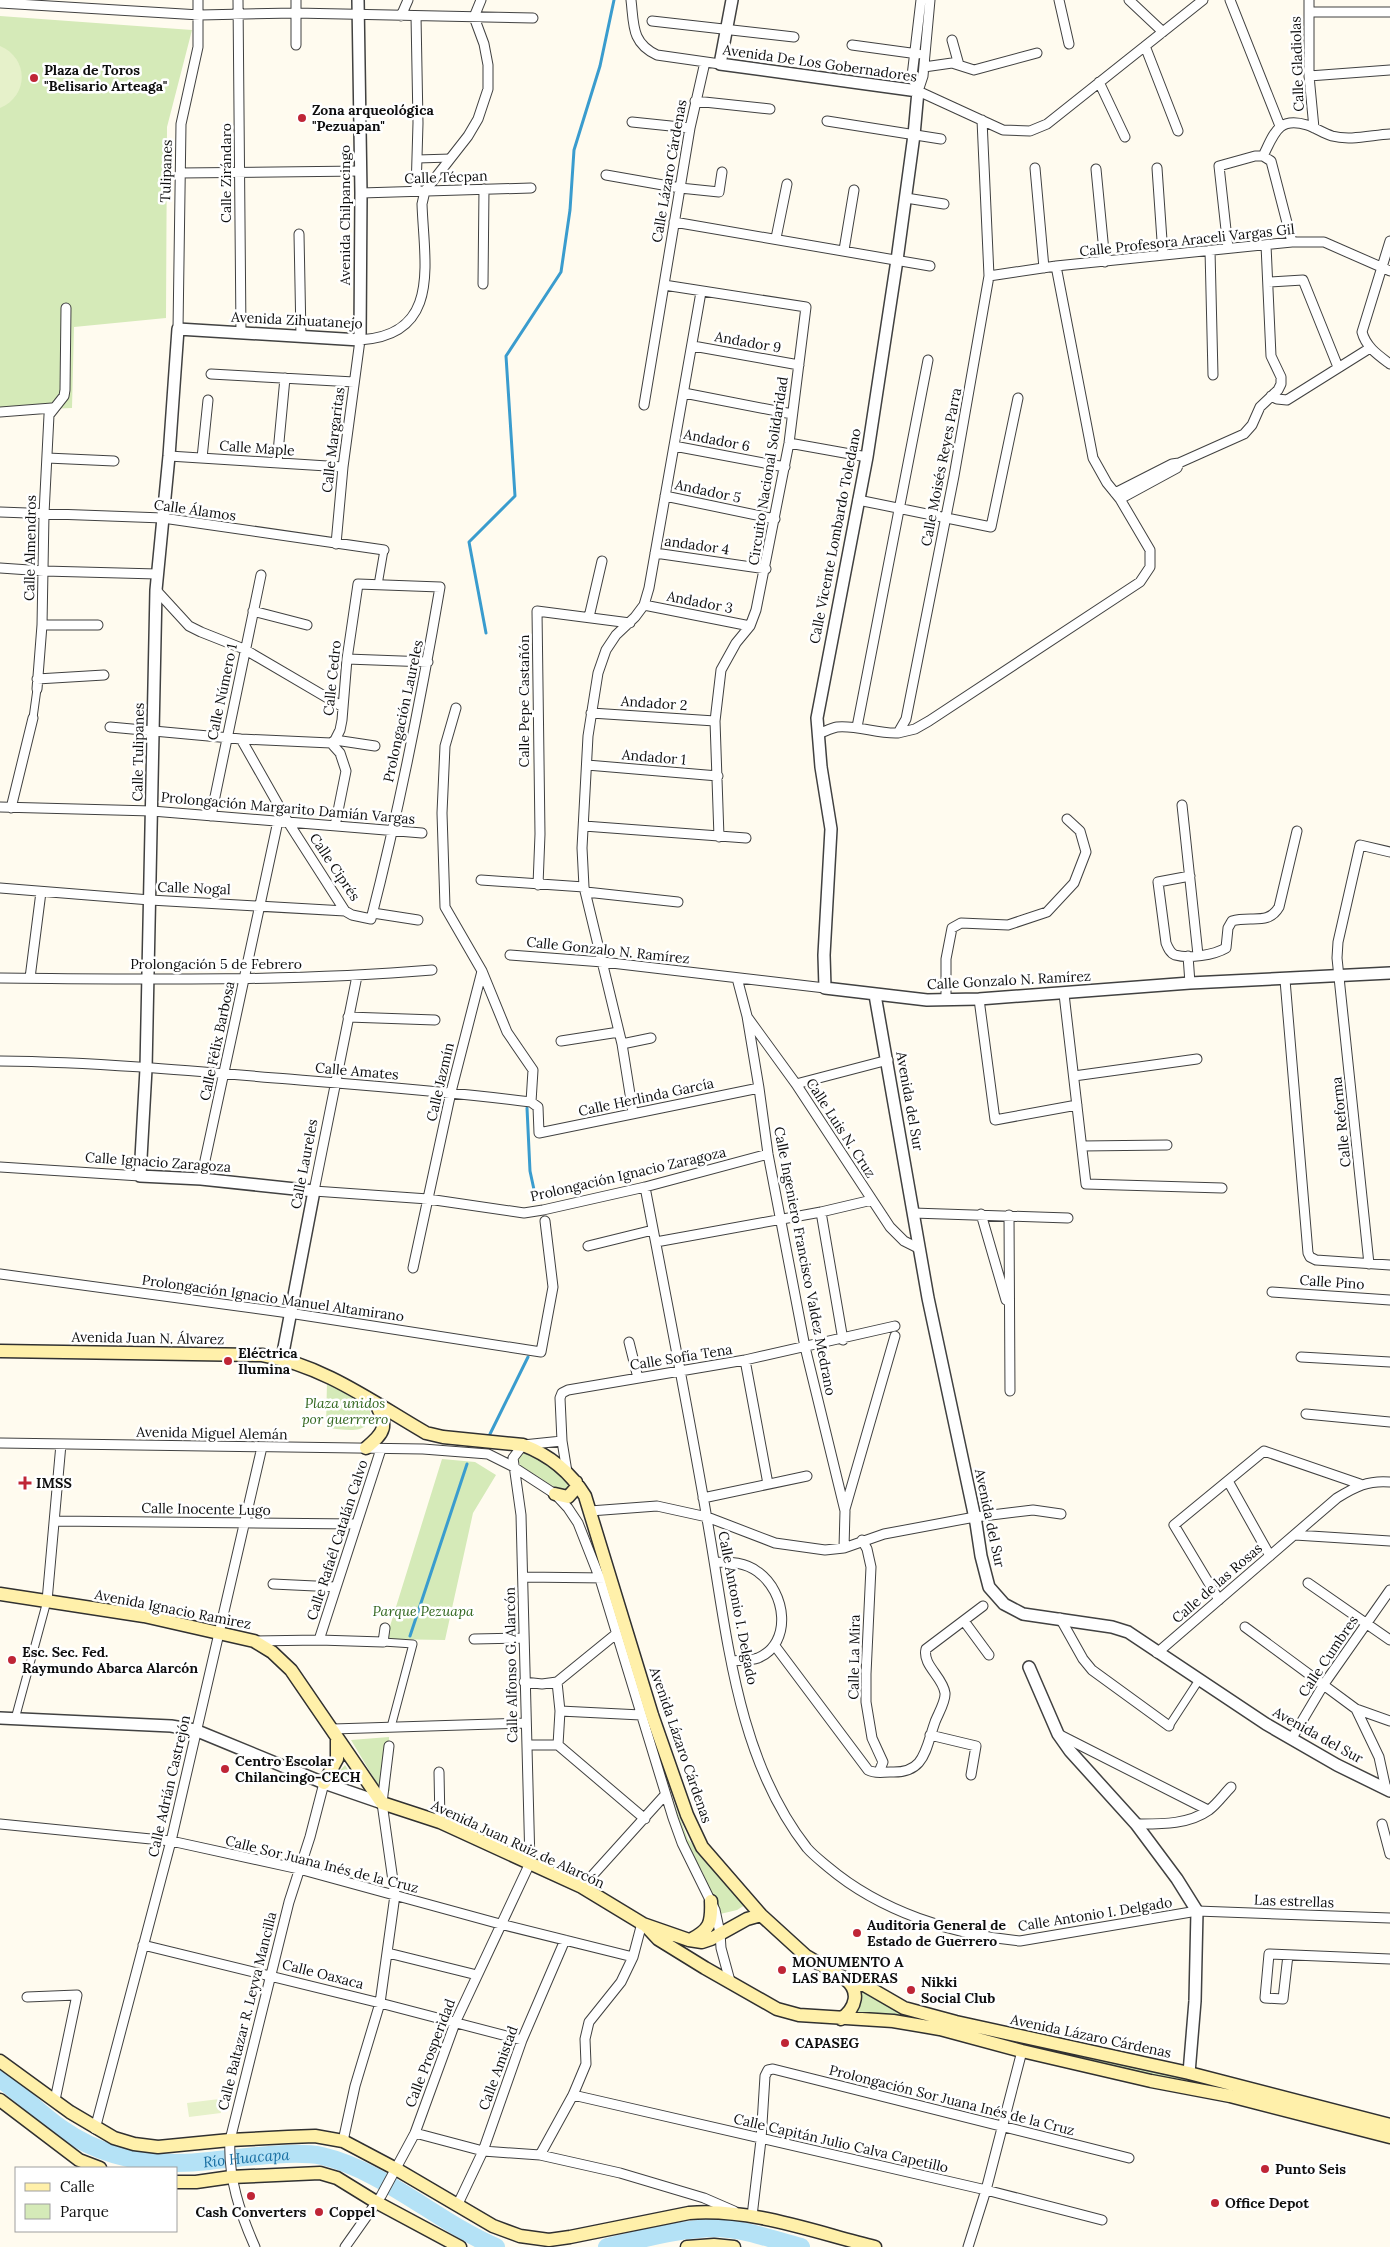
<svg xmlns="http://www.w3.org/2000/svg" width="1390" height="2247" font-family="Lora,serif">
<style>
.green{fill:#d5eab8}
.pitch{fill:#e6f1ca}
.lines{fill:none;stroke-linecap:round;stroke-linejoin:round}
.stream{stroke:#3a9cce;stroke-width:3}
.river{stroke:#b4e2f6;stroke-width:18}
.pedestrian-casing{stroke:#414141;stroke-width:9}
.minor-casing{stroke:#414141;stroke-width:11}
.tertiary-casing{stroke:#414141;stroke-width:14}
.secondary-casing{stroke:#303030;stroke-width:15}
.pedestrian{stroke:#fff;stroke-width:7}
.minor{stroke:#fff;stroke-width:9}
.tertiary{stroke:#fff;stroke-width:11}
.secondary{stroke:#fff0aa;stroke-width:12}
.poi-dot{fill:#bf2536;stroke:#fff;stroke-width:2}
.labels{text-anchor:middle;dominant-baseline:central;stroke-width:5;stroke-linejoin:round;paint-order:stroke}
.street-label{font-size:14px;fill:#0e0e0e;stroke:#fff}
.poi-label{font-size:14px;font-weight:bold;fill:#0e0e0e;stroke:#fff;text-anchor:start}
.park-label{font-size:14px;font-style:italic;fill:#31661e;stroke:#fff}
.water-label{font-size:15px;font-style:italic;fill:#166da1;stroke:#fff}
</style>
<rect width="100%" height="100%" fill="#fffbef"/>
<!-- green -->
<path class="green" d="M0 16 192 30 167 127 166 318 74 327 72 408 0 411Z
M327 1381 370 1407C373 1438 348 1429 326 1428Z
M524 1453 530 1454C542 1462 570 1475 570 1491L556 1488 521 1466 518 1461 519 1455Z
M442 1459 475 1462 496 1475 473 1513 445 1640 386 1639Z
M389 1737 390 1791 381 1790 351 1740Z
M345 1765 357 1784 335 1776Z
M668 1787 688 1839 745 1905 737 1910 720 1914 702 1871 689 1851 673 1811Z
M859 1990 889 2005 1193 2079 1252 2097 1135 2071 853 2014Z"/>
<!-- pitch -->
<path class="pitch" d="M0 46C29 58 29 96 0 108Z
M219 2099 221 2113 189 2117 187 2103Z"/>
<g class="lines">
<!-- stream -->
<path class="stream" d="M486 633 469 542 515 496 506 356 561 272 570 210 574 150 600 66 614 0
M527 1108 530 1171 536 1199
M490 1434 528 1357
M410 1636 467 1464"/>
<!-- river -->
<g class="river">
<path id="s1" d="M0 2079C22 2094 40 2114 62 2129 106 2160 157 2167 209 2161 239 2158 294 2150 322 2156 383 2170 439 2223 496 2247"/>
<path d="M607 2247C642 2239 681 2228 717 2228 745 2229 774 2240 801 2247"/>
</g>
<!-- pedestrian casing -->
<g class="pedestrian-casing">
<path id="pedestrian" d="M417 159 451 158
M378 585 384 550
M33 718 37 689
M383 1642 413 1644 391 1727
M15 1719 47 1601
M1169 1726 1199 1680"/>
</g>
<!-- minor casing -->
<g class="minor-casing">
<path id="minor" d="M238 0 241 333
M296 0V45
M631 0C634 24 631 43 657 55L720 64
M1059 0 1069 44
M1129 0 1163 32
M1230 0 1280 126
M1309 0V76L1314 128
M0 3 200 15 295 13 533 18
M1309 12H1390
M401 16 408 0
M416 16 418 123 416 191
M652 21 794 37
M952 40 959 65
M852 45 918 54
M1145 46 1178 131
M924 67 952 63 974 70 1037 53
M1309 76 1390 70
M1099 82 1125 137
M918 91 1003 130 1030 131 1047 124 1203 0
M918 91 912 76 921 0
M918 91 923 76 930 0
M695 101 770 109
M827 121 941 139
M632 122 690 128
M1263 156C1274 134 1278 116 1307 125 1316 128 1323 133 1332 136 1350 141 1372 135 1390 134
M1263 156 1271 161 1292 242
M1035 168 1044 268
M1157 168 1163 255
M1096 169 1105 262
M180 173 361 171
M606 175 680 188 719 192 722 172
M361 193 531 188
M906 198 944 204
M674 222 930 266
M299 234 301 336
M776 238 787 184
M1390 241 1362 332C1366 347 1378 355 1390 364
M1228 248 1219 166 1255 156H1263
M844 250 854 190
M1210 250 1213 375
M989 276 1056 266 1292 242H1324L1390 271
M1268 282 1303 280 1338 367
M483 284 484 189
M664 285 806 307 789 443 756 610 750 626 736 643 721 670 715 721 719 837
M178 329 181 124 198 47V0
M693 346 799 365
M211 374 354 382
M684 393 792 414
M1271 396 1277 399 1287 400 1370 348
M644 405 690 128 705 62
M0 412 52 408
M789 443 867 457
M674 446 785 467
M169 456 343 467
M47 458 114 461
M202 458 208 400
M277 463 285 378
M1115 493 1172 464 1179 463 1244 434 1252 425 1260 407 1278 390 1281 384V377L1271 356 1266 245
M665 496 775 519
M1120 499 1177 468 1179 463
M858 500 991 527 1018 398
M0 512 163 518 384 550
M336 544 343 467 360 340C442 335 424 263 422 204L425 191 468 136 478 119 488 89V65L484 44 474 17 481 0
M655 553 766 569
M0 568 44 571 157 574
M156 590 189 626 201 632 244 649 343 707
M644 605 750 626
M253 611 307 625
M589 617 602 561
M42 625H98
M347 659 428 662
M37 679 104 675
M37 689 42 625 44 514 49 415 64 396 65 390 66 308
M456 708 445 746 442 813 445 907 482 971 507 1032 533 1070 531 1102
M591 713 715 721
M110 727 241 739 331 743
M857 727 928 360
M898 733 915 729 929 721 1140 582 1150 567V550L1120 499 1107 483 1093 458 1056 266
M818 734C824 732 831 728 837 727 858 725 877 734 898 733L906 719 954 476 989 276 982 120
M241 739 288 822 345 911 352 915 371 919C399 810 421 699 440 587L358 584 347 659 342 720 340 730 335 740 331 743
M335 740 375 746
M331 743 340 753 346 771 335 826
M587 765 718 776
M1182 805 1198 955
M0 807 152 811 422 833
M11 808 33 718
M211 816 261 575
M584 826 746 838
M1190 876 1158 882 1166 943C1168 948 1170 953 1175 955 1189 959 1214 955 1226 948L1228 928 1232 921C1251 915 1268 926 1279 907L1297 831
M481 880 584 887
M538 885 540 834 537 611 630 623
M0 888 150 900 345 911
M586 892 678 902
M373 913 418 920
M510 955 603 962 825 988
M1188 956 1190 983
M357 976 314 1191 428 1199 524 1213 543 1210 645 1187 768 1154
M0 978C144 979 288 982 432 970
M30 978 41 892
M737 978 747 1016 759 1088 768 1154 805 1347 845 1511 844 1548
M1285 980 1308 1253 1310 1257 1316 1260 1390 1265
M1064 994 1086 1184 1222 1188
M979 999 995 1120 1077 1105
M946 1000V959L952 928 961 923 1008 925 1047 912 1074 883 1086 852 1080 831 1067 819
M348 1017 435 1020
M748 1018 796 1084 890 1227 904 1241 918 1248
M561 1041 619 1032
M622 1044 651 1038
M0 1061C92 1062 184 1070 275 1078 361 1085 446 1091 531 1102L538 1107 539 1133 759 1088
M1074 1076 1197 1059
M796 1084 888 1060
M633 1113 622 1044 584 887 582 848 588 736 598 673 606 650 616 635 635 617 644 605 649 588 701 292
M1082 1146 1167 1145
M0 1167 140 1176
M201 1179 278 821
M645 1187C666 1297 688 1408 707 1519 727 1631 735 1756 807 1848 813 1855 821 1861 828 1867 880 1911 953 1935 1020 1941L1197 1911 1390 1918
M821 1212 843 1340
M913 1213 1068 1218
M981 1214 1006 1300
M1009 1215 1010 1391
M656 1242 821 1212 872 1200
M588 1246 653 1230
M1369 1264 1337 958 1338 942 1360 845 1390 852
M413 1268 451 1092 482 971
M0 1274 289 1313 541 1352 553 1287 545 1221
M1272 1292 1390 1300
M629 1342 638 1378
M1301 1357 1390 1362
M745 1360 768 1484
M1306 1414 1390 1422
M0 1443 423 1449 488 1454 512 1466 555 1494 568 1508 578 1523 600 1579 673 1818 682 1843 715 1910 720 1933 721 1948 730 1981
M567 1472 562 1441 560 1398 562 1393 568 1390 745 1360 895 1326
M1228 1481 1270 1556
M703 1498 807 1476
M845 1509 895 1336
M590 1511 657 1506 707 1517 775 1543 825 1550 844 1548 884 1534 975 1517 1033 1510 1061 1514
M55 1521 356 1524
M1295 1535 1390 1541
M862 1540 867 1549 871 1567 866 1674V1702L872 1738 883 1762 879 1772
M715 1562C731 1562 745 1562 758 1572 786 1592 793 1643 758 1658 750 1661 739 1660 731 1661
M523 1577 606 1578
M1308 1583 1390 1640
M273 1584 336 1587
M1219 1600 1174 1525 1264 1451 1360 1484
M47 1601 61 1444
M1060 1618 1083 1659 1092 1670 1169 1726
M964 1621 989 1655
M1245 1627 1356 1709 1390 1721
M474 1639 523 1638
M319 1640 381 1449
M254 1641 319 1640 383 1642 385 1628
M775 1646 868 1770C875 1774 882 1772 890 1772 925 1774 925 1750 935 1722 938 1714 946 1701 945 1693 943 1677 922 1665 926 1649L983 1606
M1157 1653 1337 1498C1355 1487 1368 1480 1390 1482
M524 1682 542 1684 557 1682 616 1634
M557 1682 560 1711 558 1745
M1356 1709 1379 1757 1386 1789
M560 1711 641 1715
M333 1729 526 1723
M930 1735 976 1746 971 1775
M1060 1735 1208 1810
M1292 1738 1324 1684 1390 1590
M527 1745H558L645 1819
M439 1772 440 1822
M0 1824 171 1841 299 1869 500 1924 633 1957
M1136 1824C1160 1824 1188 1825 1209 1810 1217 1804 1224 1794 1231 1787
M1382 1824 1390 1854
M582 1887 665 1795
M143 1945 380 2003 522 2040
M388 1953 477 1975
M1288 1955 1283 1999 1265 1998 1269 1954 1390 1959
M27 1997 77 1995 55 2100
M573 2095 986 2190 1102 2220
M95 2129 171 1841 262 1447
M415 2133 483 2151 540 2155 620 2173 704 2198 734 2211
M343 2141 355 2086 380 2003 395 1895 382 1803 389 1746
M540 2155 573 2095 586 2064 585 2039 589 2022 621 1982 633 1957 642 1923
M457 2206 483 2151 522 2040 565 1940
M752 2216 761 2140 765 2076 768 2070 773 2069 1129 2158
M255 2247C240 2213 228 2178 230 2140L289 1902 310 1837 324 1783
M345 2247 381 2196 415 2133 455 2023 530 1863 521 1515 513 1458 523 1445 562 1441
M968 2247 986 2190 1022 2051"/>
</g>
<!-- tertiary casing -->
<g class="tertiary-casing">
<path id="tertiary" d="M732 0 720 64 918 91 914 135 897 260 867 457 817 718 821 767 831 829 824 955 825 988 927 1000 979 999 1190 983 1390 973
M875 995 928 1298 976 1523 981 1556 989 1587 1004 1604 1023 1614 1112 1627 1128 1632 1266 1724 1337 1765 1390 1791
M282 1358 314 1191 201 1179 140 1176 146 1069 156 590 169 456 178 329 360 340 361 193 358 0
M1029 1667 1058 1734 1070 1751 1136 1824 1177 1879 1197 1911 1195 2001 1189 2073
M0 1718 171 1726 195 1730 324 1783 382 1803"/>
</g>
<!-- secondary casing -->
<g class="secondary-casing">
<path id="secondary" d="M0 1351 262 1355C323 1365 374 1403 426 1433L443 1437 523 1445C549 1455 571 1473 585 1496L652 1715 687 1815 702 1847 761 1915 806 1956 842 1977 866 1986 904 2008 956 2022 1189 2073 1390 2125
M366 1448C385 1432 388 1427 376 1404
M555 1494 568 1497 576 1488V1482
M0 1594 144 1616 254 1641 272 1652 291 1670 382 1803 440 1822 582 1887 643 1924 689 1940 702 1942 711 1939 747 1919 761 1915
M324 1783 337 1759V1738
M645 1925 658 1939 705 1968 777 2009 799 2015 893 2021 940 2029 1022 2051 1151 2081 1230 2096 1390 2137
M690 1940C710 1930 712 1923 711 1901
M841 2019C856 2008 861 1991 845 1979
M0 2061 70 2112 114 2138 134 2144 158 2147 230 2140 288 2137 315 2136 343 2141 396 2169 493 2226 520 2236 549 2240 570 2237 689 2213C752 2208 814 2232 875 2247
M0 2100 79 2160 100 2168
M176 2182H196L231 2177 320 2173 337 2178 376 2202 460 2247
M687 2247 714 2245 734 2247"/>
</g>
<!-- pedestrian -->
<use href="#pedestrian" class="pedestrian"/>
<!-- minor -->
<use href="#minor" class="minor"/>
<!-- tertiary -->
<use href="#tertiary" class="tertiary"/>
<!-- secondary -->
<use href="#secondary" class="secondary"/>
</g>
<!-- markers -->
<g class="poi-dot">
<circle cx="34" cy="78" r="5"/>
<circle cx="302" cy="118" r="5"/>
<circle cx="228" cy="1361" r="5"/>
<path d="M22.5 1475.5h5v5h5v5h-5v5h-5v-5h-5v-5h5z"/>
<circle cx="12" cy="1660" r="5"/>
<circle cx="225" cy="1769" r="5"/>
<circle cx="857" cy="1933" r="5"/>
<circle cx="782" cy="1970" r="5"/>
<circle cx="911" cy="1990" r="5"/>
<circle cx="785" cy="2043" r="5"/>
<circle cx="1265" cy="2169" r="5"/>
<circle cx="251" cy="2196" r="5"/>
<circle cx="1215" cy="2203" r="5"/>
<circle cx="319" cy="2212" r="5"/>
</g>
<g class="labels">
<!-- street labels -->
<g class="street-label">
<text transform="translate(820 63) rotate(8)">Avenida De Los Gobernadores</text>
<text transform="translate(1297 64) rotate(-92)">Calle Gladiolas</text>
<text transform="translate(166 171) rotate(-88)">Tulipanes</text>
<text transform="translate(669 171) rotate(-80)">Calle Lázaro Cárdenas</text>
<text transform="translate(226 173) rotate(-90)">Calle Zirándaro</text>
<text transform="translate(446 177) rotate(-2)">Calle Técpan</text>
<text transform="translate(345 215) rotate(-90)">Avenida Chilpancingo</text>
<text transform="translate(1187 240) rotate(-6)">Calle Profesora Araceli Vargas Gil</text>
<text transform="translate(297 320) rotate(3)">Avenida Zihuatanejo</text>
<text transform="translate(748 342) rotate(10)">Andador 9</text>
<text transform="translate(333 440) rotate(-83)">Calle Margaritas</text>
<text transform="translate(717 440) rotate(11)">Andador 6</text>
<text transform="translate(257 448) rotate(4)">Calle Maple</text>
<text transform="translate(941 467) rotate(-79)">Calle Moisés Reyes Parra</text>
<text transform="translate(768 471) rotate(-81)">Circuito Nacional Solidaridad</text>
<text transform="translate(708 491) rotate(12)">Andador 5</text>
<text transform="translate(195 510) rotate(8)">Calle Álamos</text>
<text transform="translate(835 536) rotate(-79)">Calle Vicente Lombardo Toledano</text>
<text transform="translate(697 545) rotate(8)">andador 4</text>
<text transform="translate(30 548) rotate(-89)">Calle Almendros</text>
<text transform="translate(700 602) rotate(11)">Andador 3</text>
<text transform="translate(332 678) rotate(-84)">Calle Cedro</text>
<text transform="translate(222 692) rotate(-78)">Calle Número 1</text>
<text transform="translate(524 701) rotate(-90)">Calle Pepe Castañón</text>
<text transform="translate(654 703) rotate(4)">Andador 2</text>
<text transform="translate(403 711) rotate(-78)">Prolongación Laureles</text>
<text transform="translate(138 752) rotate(-89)">Calle Tulipanes</text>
<text transform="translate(654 757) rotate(5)">Andador 1</text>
<text transform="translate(288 808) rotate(5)">Prolongación Margarito Damián Vargas</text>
<text transform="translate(335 867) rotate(56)">Calle Ciprés</text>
<text transform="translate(194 888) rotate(2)">Calle Nogal</text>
<text transform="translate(608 950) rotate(6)">Calle Gonzalo N. Ramírez</text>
<text x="216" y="964">Prolongación 5 de Febrero</text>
<text transform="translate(1009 980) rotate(-3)">Calle Gonzalo N. Ramírez</text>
<text transform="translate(217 1041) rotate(-78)">Calle Félix Barbosa</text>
<text transform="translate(357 1071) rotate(5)">Calle Amates</text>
<text transform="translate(440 1082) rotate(-77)">Calle Jazmín</text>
<text transform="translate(646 1097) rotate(-12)">Calle Herlinda García</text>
<text transform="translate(910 1101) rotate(80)">Avenida del Sur</text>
<text transform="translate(1341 1122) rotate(-96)">Calle Reforma</text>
<text transform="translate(841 1128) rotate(57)">Calle Luis N. Cruz</text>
<text transform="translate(158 1162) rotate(4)">Calle Ignacio Zaragoza</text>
<text transform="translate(304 1164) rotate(-79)">Calle Laureles</text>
<text transform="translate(628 1174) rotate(-13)">Prolongación Ignacio Zaragoza</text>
<text transform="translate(805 1261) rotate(79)">Calle Ingeniero Francisco Valdez Medrano</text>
<text transform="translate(1332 1282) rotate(4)">Calle Pino</text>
<text transform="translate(273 1298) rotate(8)">Prolongación Ignacio Manuel Altamirano</text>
<text transform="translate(148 1338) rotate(1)">Avenida Juan N. Álvarez</text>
<text transform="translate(681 1357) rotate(-9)">Calle Sofía Tena</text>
<text transform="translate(212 1433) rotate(1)">Avenida Miguel Alemán</text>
<text transform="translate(206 1509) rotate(1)">Calle Inocente Lugo</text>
<text transform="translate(990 1518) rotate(78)">Avenida del Sur</text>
<text transform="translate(337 1540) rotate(-72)">Calle Rafaél Catalán Calvo</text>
<text transform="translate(1217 1583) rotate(-41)">Calle de las Rosas</text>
<text transform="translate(738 1608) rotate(79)">Calle Antonio I. Delgado</text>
<text transform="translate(173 1609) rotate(11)">Avenida Ignacio Ramirez</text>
<text transform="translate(1328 1656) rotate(-56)">Calle Cumbres</text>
<text transform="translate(854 1657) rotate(-89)">Calle La Mira</text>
<text transform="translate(511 1665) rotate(-91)">Calle Alfonso G. Alarcón</text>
<text transform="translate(1318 1735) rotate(29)">Avenida del Sur</text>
<text transform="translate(681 1745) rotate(71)">Avenida Lázaro Cárdenas</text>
<text transform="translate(169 1786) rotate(-77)">Calle Adrián Castrejón</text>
<text transform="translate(518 1844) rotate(25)">Avenida Juan Ruiz de Alarcón</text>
<text transform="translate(322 1864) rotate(14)">Calle Sor Juana Inés de la Cruz</text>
<text transform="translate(1294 1901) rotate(2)">Las estrellas</text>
<text transform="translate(1095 1914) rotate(-9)">Calle Antonio I. Delgado</text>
<text transform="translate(323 1974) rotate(14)">Calle Oaxaca</text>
<text transform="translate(247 2011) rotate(-76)">Calle Baltazar R. Leyva Mancilla</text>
<text transform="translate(1091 2036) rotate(12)">Avenida Lázaro Cárdenas</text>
<text transform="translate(430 2053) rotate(-69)">Calle Prosperidad</text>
<text transform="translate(498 2068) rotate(-70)">Calle Amistad</text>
<text transform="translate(952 2100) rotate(14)">Prolongación Sor Juana Inés de la Cruz</text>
<text transform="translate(841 2143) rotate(13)">Calle Capitán Julio Calva Capetillo</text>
</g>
<!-- poi labels -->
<g class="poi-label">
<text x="44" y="70">Plaza de Toros<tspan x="44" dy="16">"Belisario Arteaga"</tspan></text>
<text x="312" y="110">Zona arqueológica<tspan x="312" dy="16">"Pezuapan"</tspan></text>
<text x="238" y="1353">Eléctrica<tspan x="238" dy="16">Ilumina</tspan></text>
<text x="36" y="1483">IMSS</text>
<text x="22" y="1652">Esc. Sec. Fed.<tspan x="22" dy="16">Raymundo Abarca Alarcón</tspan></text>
<text x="235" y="1761">Centro Escolar<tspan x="235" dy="16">Chilancingo-CECH</tspan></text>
<text x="867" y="1925">Auditoria General de<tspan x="867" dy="16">Estado de Guerrero</tspan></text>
<text x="792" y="1962">MONUMENTO A<tspan x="792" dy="16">LAS BANDERAS</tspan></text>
<text x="921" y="1982">Nikki<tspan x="921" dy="16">Social Club</tspan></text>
<text x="795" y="2043">CAPASEG</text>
<text x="1275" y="2169">Punto Seis</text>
<text x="1225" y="2203">Office Depot</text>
<text x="251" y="2212" text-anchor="middle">Cash Converters</text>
<text x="329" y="2212">Coppel</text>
</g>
<!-- park labels -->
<g class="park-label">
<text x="345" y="1403">Plaza unidos<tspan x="345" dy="16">por guerrrero</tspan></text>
<text x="423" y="1611">Parque Pezuapa</text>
</g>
<!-- water labels -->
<g class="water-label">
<text stroke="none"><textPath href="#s1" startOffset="271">Río Huacapa</textPath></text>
</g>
</g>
<!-- legend -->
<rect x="15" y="2167" width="162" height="65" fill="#ffffff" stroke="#9f9f9f"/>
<rect x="25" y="2183" width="25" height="8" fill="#fff0aa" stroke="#9f9f9f"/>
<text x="60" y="2192" font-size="15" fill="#0e0e0e">Calle</text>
<rect x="25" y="2204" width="25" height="15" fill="#d5eab8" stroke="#9f9f9f"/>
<text x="60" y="2217" font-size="15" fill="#0e0e0e">Parque</text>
</svg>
